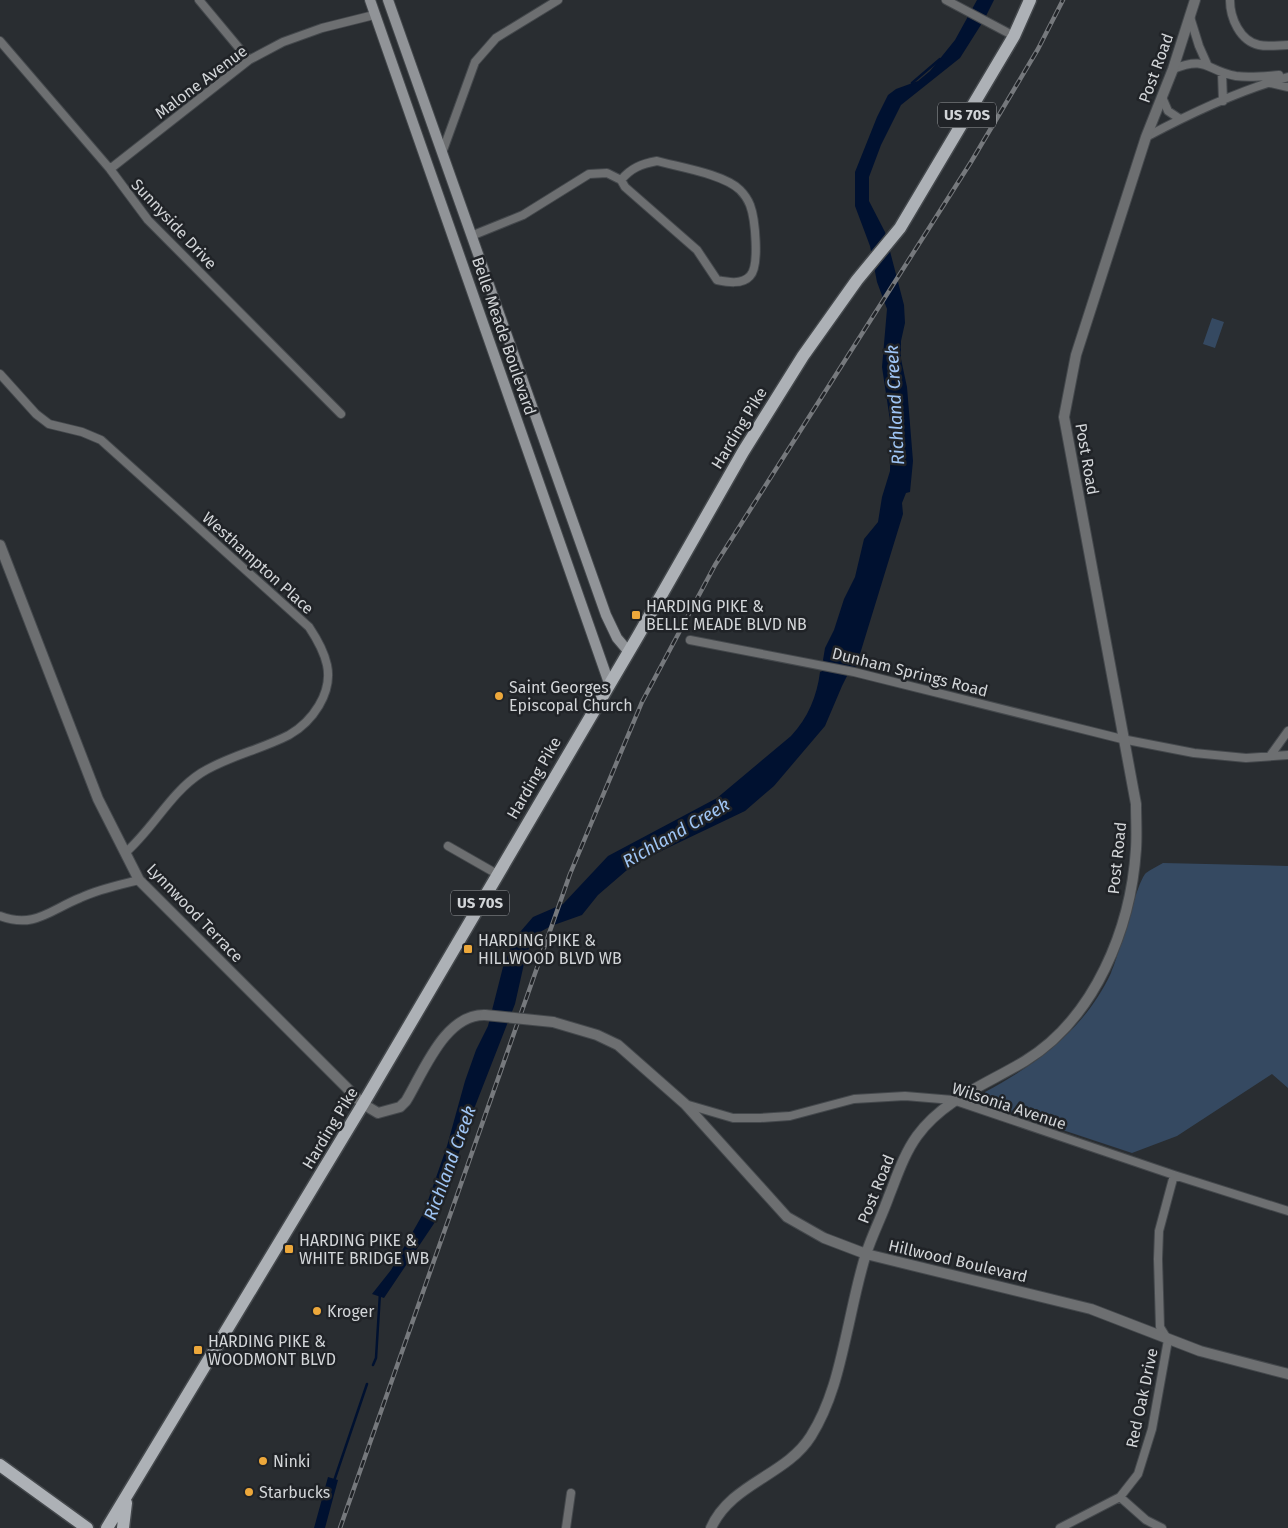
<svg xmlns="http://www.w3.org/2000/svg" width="1288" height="1528" font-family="'Fira Sans',sans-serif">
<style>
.green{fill:#354961}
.water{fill:#001130}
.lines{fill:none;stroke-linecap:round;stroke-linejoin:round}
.stream{stroke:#001130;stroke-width:2.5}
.minor-casing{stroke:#44484c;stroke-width:10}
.tertiary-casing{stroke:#44484c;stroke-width:12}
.secondary-casing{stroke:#44484c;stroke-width:12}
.primary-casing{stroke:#44484c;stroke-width:15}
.minor{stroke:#6d6f71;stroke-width:8}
.tertiary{stroke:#6d6f71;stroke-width:10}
.secondary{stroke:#919498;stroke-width:10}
.primary{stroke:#adb1b6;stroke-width:12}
.rail-casing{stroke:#76797d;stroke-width:4.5}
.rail{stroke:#202327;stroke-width:2.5;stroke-dasharray:8;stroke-linecap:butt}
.tertiary-bridge-casing{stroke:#44484c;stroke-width:12;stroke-linecap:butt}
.tertiary-bridge{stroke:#6d6f71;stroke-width:10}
.poi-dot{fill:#eda83b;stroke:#202327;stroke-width:2}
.labels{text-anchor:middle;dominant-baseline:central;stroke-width:5;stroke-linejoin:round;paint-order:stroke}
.shield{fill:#202327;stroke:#9da0a3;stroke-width:1}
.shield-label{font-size:15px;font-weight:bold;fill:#d2d5d8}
.street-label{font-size:16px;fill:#d2d5d8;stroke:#202327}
.poi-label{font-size:16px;fill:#d2d5d8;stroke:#202327;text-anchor:start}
.water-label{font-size:18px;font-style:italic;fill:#9fc5f5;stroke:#202327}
</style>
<rect width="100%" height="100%" fill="#292d31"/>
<!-- green -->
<path class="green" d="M1212 318 1224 322 1215 348 1203 344Z
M1163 863 1288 866V1088L1272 1074 1177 1136 1132 1153 996 1108 983 1100 985 1092C1037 1064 1085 1029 1111 973 1120 954 1136 883 1146 873 1151 869 1158 866 1163 863Z"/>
<!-- water -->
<path class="water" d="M977 0H994L984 20 960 58 901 105 881 145 869 177V201L885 232 904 305 905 323 901 341V359L907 387 913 461 910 492 906 493 902 503 903 514 856 667 850 670 842 686 825 726 774 786 745 811 634 864 598 895 582 915 551 926 540 932 532 941 526 955 515 1004 474 1109 435 1222 384 1298 372 1294 391 1270 424 1212 447 1146 465 1081 476 1050 488 1026 503 967 514 939 533 917 563 904 608 856 717 798 791 736C808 718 817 696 820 672L825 670 826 665 823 660 825 648 834 630 844 599 855 577 864 539 878 522 882 497 890 471 891 427 882 367 887 309 877 282 870 246 855 206V172L877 117 888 95 896 89 918 81 930 71 955 40Z
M328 1477 338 1480 325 1528H314Z"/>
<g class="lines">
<!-- stream -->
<path class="stream" d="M912 83 940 59
M373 1365 376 1358 380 1293
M334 1481 367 1384"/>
<!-- minor casing -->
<g class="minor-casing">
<path id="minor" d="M199 0 249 60
M946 0 1014 36
M1230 0C1230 18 1240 41 1259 45 1268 47 1279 45 1288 45
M1190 17 1199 46 1207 64
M0 41 110 169 148 220 341 414
M1173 69C1208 55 1206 71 1236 76 1250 78 1265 76 1279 75
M1222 73 1223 101
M1270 83 1288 87
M1162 97 1168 111 1180 119
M1146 137C1191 113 1239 90 1288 77
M442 153 475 62 496 38 558 0
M657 161C678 167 724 174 740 190 744 194 748 200 750 205 755 218 760 266 750 276 742 285 727 282 717 280L697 250 625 187 621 180C631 168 641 164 657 161Z
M110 169 249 60 283 42 322 28 374 15
M471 236 523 215 589 174 607 173 621 180
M0 374 36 414 49 424 82 432 101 440 309 627C317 639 324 651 327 665 333 693 312 722 289 735 260 750 228 756 201 773 170 793 153 829 125 853
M690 640 854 672 1122 739 1194 753 1246 758 1288 755
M1270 756 1288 731
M448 846 497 874
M0 916C34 929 50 910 80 898 99 889 119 885 139 880
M685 1104 733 1118H760L790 1116 854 1099 905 1096 953 1100 1174 1175 1288 1211
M1120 1497 1146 1520 1162 1528
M566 1528 571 1493
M1060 1528 1120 1497 1138 1474 1152 1429 1168 1340 1160 1327 1158 1259 1159 1231 1174 1175"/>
</g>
<!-- tertiary casing -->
<g class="tertiary-casing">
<path id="tertiary" d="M0 545 98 799 139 880 363 1104 378 1113 400 1107 406 1101C424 1071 445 1014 485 1015
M553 1022 597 1035 618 1045 685 1104 787 1217 824 1238 866 1254 1091 1309 1200 1351 1288 1374
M711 1528C731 1483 786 1476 811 1436 831 1404 839 1368 847 1332 853 1306 858 1279 866 1254 872 1235 882 1216 889 1196 897 1176 904 1154 917 1136 944 1099 987 1084 1025 1061 1095 1018 1131 928 1136 849 1137 834 1136 819 1136 804L1064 417 1076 355 1146 137 1173 69 1195 0"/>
</g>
<!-- secondary casing -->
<g class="secondary-casing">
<path id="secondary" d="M370 0 609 683
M388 0 606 615 617 638 628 651"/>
</g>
<!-- primary casing -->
<g class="primary-casing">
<path id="primary" d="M0 1465 87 1528
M107 1528 363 1104 638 636 743 452 803 356 857 280 900 228 1014 36 1030 0
M123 1528 126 1503"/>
</g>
<!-- minor -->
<use href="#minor" class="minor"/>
<!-- tertiary -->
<use href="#tertiary" class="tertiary"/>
<!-- secondary -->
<use href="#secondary" class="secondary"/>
<!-- primary -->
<use href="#primary" class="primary"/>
<!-- rail casing -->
<g class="rail-casing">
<path id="rail" d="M340 1528 570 874 642 702 715 565 971 162 1038 49 1063 0"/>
</g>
<!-- rail -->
<use href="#rail" class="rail"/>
<!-- tertiary-bridge casing -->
<g class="tertiary-bridge-casing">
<path id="tertiary-bridge" d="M485 1015 553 1022"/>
</g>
<!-- tertiary-bridge -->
<use href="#tertiary-bridge" class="tertiary-bridge"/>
</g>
<!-- markers -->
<g class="poi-dot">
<rect x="631" y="610" width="10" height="10" rx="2.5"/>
<circle cx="499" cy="696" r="5"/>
<rect x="463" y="944" width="10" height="10" rx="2.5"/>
<rect x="284" y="1244" width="10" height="10" rx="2.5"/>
<circle cx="317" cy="1311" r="5"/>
<rect x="193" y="1345" width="10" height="10" rx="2.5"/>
<circle cx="263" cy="1461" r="5"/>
<circle cx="249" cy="1492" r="5"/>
</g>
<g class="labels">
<!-- shield labels -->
<g class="shield">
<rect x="938" y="102.5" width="58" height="25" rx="4"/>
<rect x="451" y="890.5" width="58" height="25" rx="4"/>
</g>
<g class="shield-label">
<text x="967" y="115">US 70S</text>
<text x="480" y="903">US 70S</text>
</g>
<!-- street labels -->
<g class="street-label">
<text transform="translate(1156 68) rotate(-70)">Post Road</text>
<text transform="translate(201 82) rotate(-37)">Malone Avenue</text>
<text transform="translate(174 224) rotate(47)">Sunnyside Drive</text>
<text transform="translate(504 336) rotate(71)">Belle Meade Boulevard</text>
<text transform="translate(739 428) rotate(-59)">Harding Pike</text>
<text transform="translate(1087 459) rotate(80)">Post Road</text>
<text transform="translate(258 563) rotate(42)">Westhampton Place</text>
<text transform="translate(910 672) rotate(14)">Dunham Springs Road</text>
<text transform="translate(534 778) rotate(-60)">Harding Pike</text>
<text transform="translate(1117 858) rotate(-84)">Post Road</text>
<text transform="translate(195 913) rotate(46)">Lynnwood Terrace</text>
<text transform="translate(1009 1106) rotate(18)">Wilsonia Avenue</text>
<text transform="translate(330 1128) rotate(-59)">Harding Pike</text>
<text transform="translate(876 1189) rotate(-68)">Post Road</text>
<text transform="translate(958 1261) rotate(13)">Hillwood Boulevard</text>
<text transform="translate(1142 1398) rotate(-78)">Red Oak Drive</text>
</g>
<!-- poi labels -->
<g class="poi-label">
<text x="646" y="606">HARDING PIKE &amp;<tspan x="646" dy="18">BELLE MEADE BLVD NB</tspan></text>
<text x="509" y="687">Saint Georges<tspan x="509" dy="18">Episcopal Church</tspan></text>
<text x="478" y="940">HARDING PIKE &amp;<tspan x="478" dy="18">HILLWOOD BLVD WB</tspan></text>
<text x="299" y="1240">HARDING PIKE &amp;<tspan x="299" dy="18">WHITE BRIDGE WB</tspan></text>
<text x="327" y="1311">Kroger</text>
<text x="208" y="1341">HARDING PIKE &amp;<tspan x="208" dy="18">WOODMONT BLVD</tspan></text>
<text x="273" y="1461">Ninki</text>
<text x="259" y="1492">Starbucks</text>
</g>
<!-- water labels -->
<g class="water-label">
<text transform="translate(895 405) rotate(-93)">Richland Creek</text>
<text transform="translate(676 833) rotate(-30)">Richland Creek</text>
<text transform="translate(450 1163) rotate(-70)">Richland Creek</text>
</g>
</g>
</svg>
